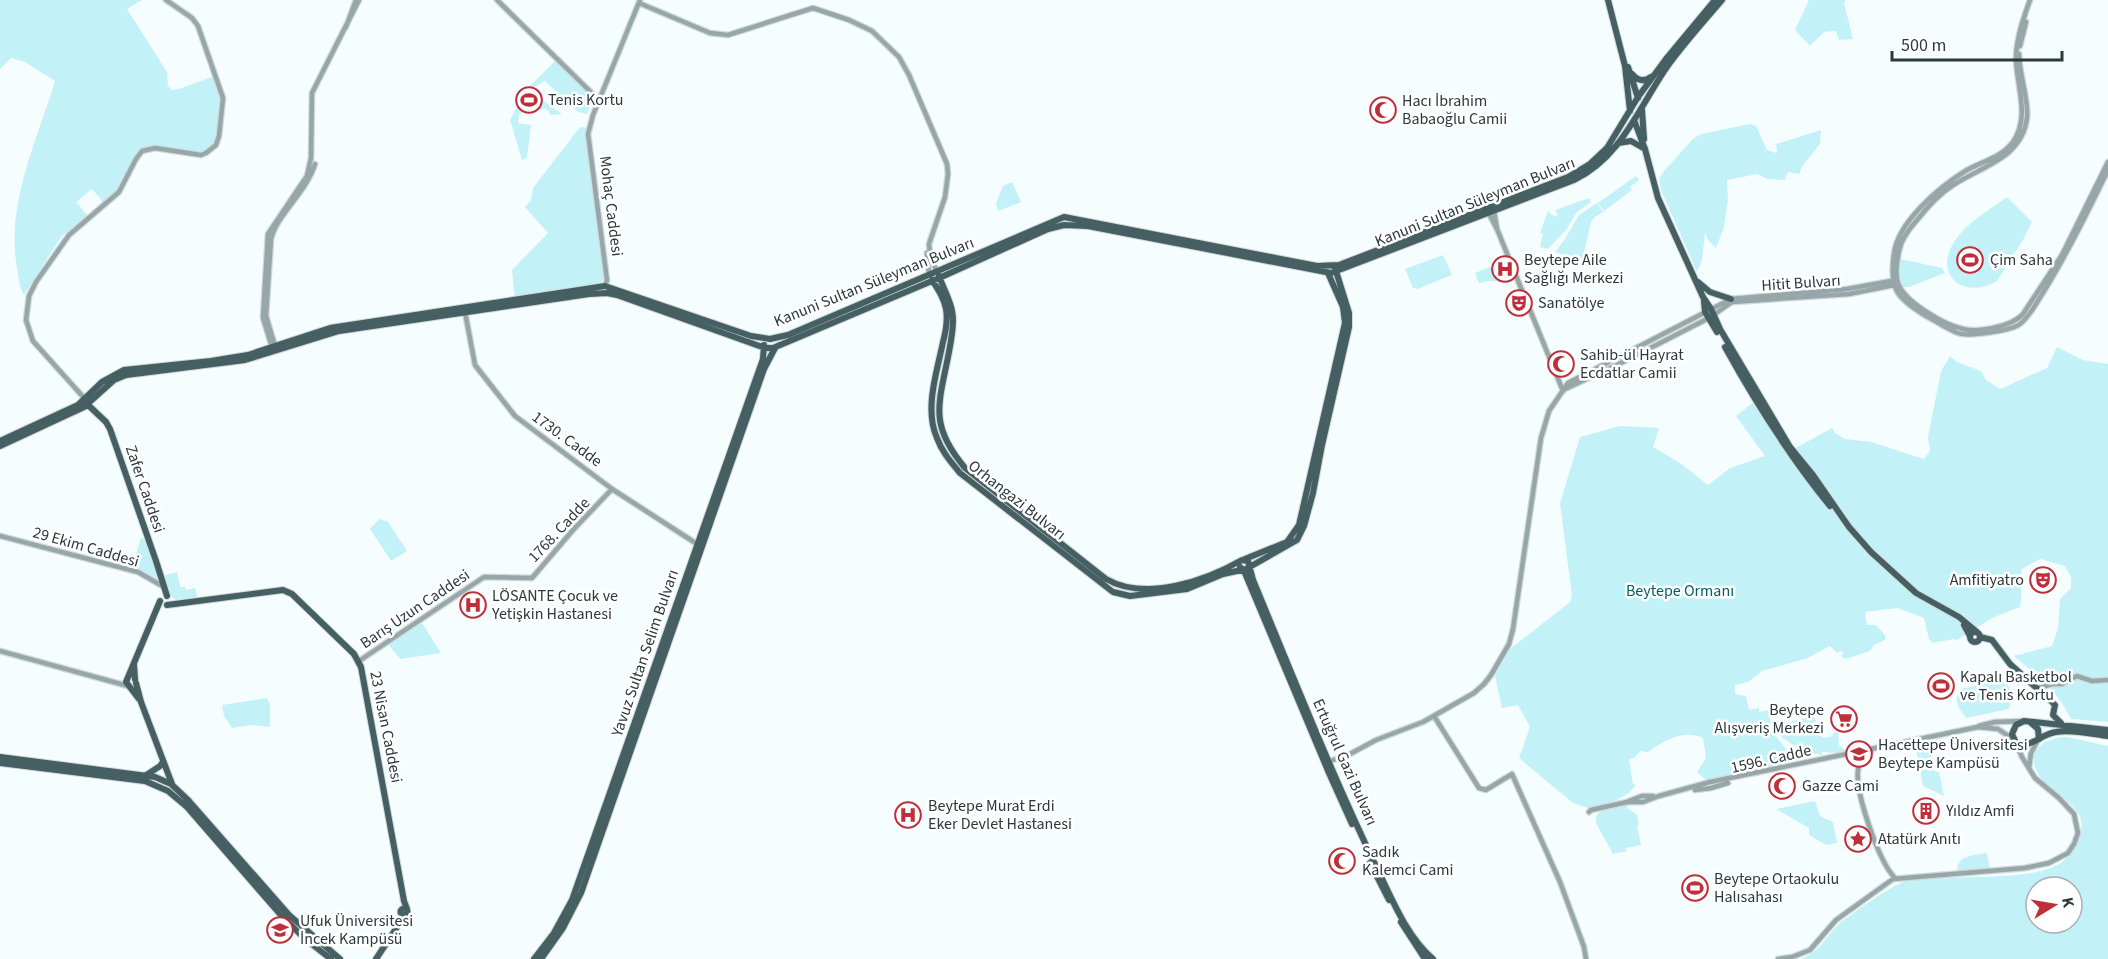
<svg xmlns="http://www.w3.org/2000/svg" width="2108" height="959" font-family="'Source Sans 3',sans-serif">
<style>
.green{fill:#c2f2f8;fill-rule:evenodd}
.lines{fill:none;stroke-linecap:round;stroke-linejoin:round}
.minor-casing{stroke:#d1dadb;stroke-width:7}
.major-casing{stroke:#d1dadb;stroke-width:8}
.minor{stroke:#97a6a8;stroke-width:4.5}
.major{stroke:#455f63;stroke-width:6}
.labels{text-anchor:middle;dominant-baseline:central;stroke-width:5;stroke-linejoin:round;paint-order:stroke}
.poi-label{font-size:16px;fill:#2b393b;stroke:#fff;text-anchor:start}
.street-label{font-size:16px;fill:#2b393b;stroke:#fff}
.park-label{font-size:16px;fill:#025d66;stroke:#fff}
</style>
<rect width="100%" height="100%" fill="#f6fdfe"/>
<!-- green -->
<path class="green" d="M0 0H142L127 9 167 72 168 86 172 90 179 89 214 76 221 97 216 138C206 167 169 143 148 146 132 150 128 174 120 187 116 193 109 197 103 202L92 189 76 202 87 215 61 237 24 295C20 289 19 281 18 273 4 208 36 143 55 81L25 62 11 58 0 69Z
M1809 0H1846L1844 3 1853 39 1839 40 1836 31 1824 32 1810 46 1795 30Z
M556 60 594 99 587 114 578 112 545 81 532 88 530 86Z
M537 90 544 101 562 114 550 115 549 111 544 108 542 110 533 106 519 114 518 123 531 125 527 158 522 160 510 120 521 100 530 103 525 100 526 97H528Z
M1750 124 1756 126 1767 150 1776 153 1777 150 1776 144 1821 130 1820 144 1803 165 1799 174 1788 172 1785 180 1767 179 1758 174 1727 180 1728 200 1724 227 1716 248 1708 240 1705 233 1702 260 1697 272 1661 190 1659 179 1664 171 1693 139 1701 134Z
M580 127 590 128 589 132 605 274 601 284 515 300 512 270 548 233 525 207 531 200 533 188Z
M1636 176 1639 180 1630 187 1632 190 1604 211 1598 203Z
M1012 182 1021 202 998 211 996 203 1003 186Z
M2007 197 2032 222 2023 240 1997 281C1965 300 1933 277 1954 242 1966 223 1989 210 2007 197Z
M1589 198 1591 202 1576 213 1567 229 1548 249 1540 247 1543 234 1540 233 1548 211 1555 217 1558 215 1555 210Z
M1597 203 1603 212 1595 217 1591 222 1582 261 1555 252 1565 239 1579 215Z
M1443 255 1452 275 1417 289 1413 288 1405 269Z
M1901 259 1942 268 1945 273 1909 287H1902L1898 280 1899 261Z
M1494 265 1500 272 1504 273 1508 282 1489 281 1479 283 1475 273Z
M2057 347 2083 360 2108 364V722L2071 719C2058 692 2037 675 2014 656L2052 646 2058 628 2060 599 2071 588V577L2065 566 2040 559 2022 569C2019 584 2023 592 2020 607L1992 618 1957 640 1954 639 1933 643 1929 639 1924 618 1897 608 1865 612 1867 625H1876L1885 635V640L1874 645 1870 651 1846 659 1841 656 1843 655 1842 651 1837 653 1830 646 1808 658 1762 671 1748 682 1735 685V694L1746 696 1749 710 1759 708V712L1770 710C1770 732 1774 734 1787 750L1779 752 1775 767C1756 772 1727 782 1708 780 1703 779 1701 775 1697 772L1706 758 1703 738C1683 729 1664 741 1648 752L1640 751 1634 758 1629 759 1633 784 1636 785 1629 793 1615 801 1588 808 1573 803 1519 758 1530 727 1518 705 1502 708 1495 676 1510 649 1570 602 1572 596 1560 503 1580 437 1620 426 1659 428 1653 447 1680 463 1708 485 1730 468 1765 456 1736 416 1755 401 1794 449 1832 428 1835 433 1845 439 1871 442 1924 459 1930 451 1928 437 1941 371 1950 356 1957 362 1981 371 1986 380 2000 389 2047 368Z
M379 519 388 522 407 551 391 561 370 529Z
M141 538 146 540 160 583 132 567Z
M177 572 180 587H185L186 590 195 588 198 599 176 600 169 595 163 576Z
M422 623 441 653 400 659 388 644Z
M1999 680C2015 686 2012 697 2009 709L1966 718C1959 708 1952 701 1961 689Z
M267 698 270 704V727L251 725 232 728 224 716 222 705Z
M1814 716 1820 735 1824 738 1833 736V733L1838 732 1839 745 1847 752C1837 754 1831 752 1822 752V755C1805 752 1791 745 1778 734L1793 721 1799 719 1800 723 1794 725 1796 736 1814 732 1813 727 1803 729 1801 719Z
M2067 737 2108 746V959H1801C1820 951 1824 939 1837 926 1846 917 1895 883 1906 881 1945 873 2032 884 2062 862 2071 855 2076 847 2080 836 2090 805 2054 797 2040 777 2023 751 2043 738 2067 737ZM2036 887H2072V923H2036Z
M1937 740 1931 756 1934 771 1939 772 1944 796 1923 786 1916 749 1917 744Z
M1815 801 1820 816 1833 822 1837 843 1826 845 1809 835V828L1776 809Z
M1628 805 1627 808 1637 815 1639 825 1637 826 1641 845 1626 848 1627 851 1613 854 1596 823V817L1599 812Z
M1987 853 1990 869 1960 871 1957 870C1958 855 1975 855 1987 853Z"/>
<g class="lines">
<!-- minor casing -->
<g class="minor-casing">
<path id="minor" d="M497 0 599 100
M2030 0C2023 19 2017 37 2016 57 2016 86 2031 116 2013 142 2001 158 1983 161 1967 170 1941 186 1898 221 1894 254 1889 288 1896 298 1926 316 1936 321 1947 329 1958 333 1969 337 2010 331 2020 324 2030 316 2037 302 2044 291 2068 252 2088 211 2108 170
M639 3 710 33 728 35 813 8 849 20 872 31 899 57 909 75 947 164 948 174 945 197 929 244 930 254 936 270
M346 27 356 0
M2020 46 2026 22
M2019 54C2019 75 2029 99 2027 118 2022 158 1982 166 1953 185 1939 194 1928 206 1917 220 1909 229 1901 239 1899 251 1897 260 1895 274 1898 283 1904 302 1945 325 1963 329 1979 333 2013 326 2023 314L2062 255 2108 162
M1494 211 1497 229
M1489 214 1497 229 1563 391
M927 253 929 274
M605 286 607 280 588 134 593 115 640 0
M465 312 475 365 515 416 612 489 697 544
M275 346 266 316 271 239C277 214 306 193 315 164
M272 347 263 318 268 234 307 176 311 158 312 93 359 0
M1565 389 1623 362 1709 318 1732 302 1849 294 1894 285
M85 399 33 341 26 320 29 296 36 282 69 235 119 192 136 159 142 151 155 148 201 155 206 153 216 145 219 136 223 98 198 26 192 18 166 0
M0 536 138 572 164 587
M0 651 128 686
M359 661 484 577 532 578 573 530 612 489
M2039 688 2052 684H2062L2077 676 2092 681 2108 680
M1434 716 1479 788 1486 790 1512 774 1560 882 1584 947 1586 959
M1979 726 1995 722 2024 721
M1871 751C1864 755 1859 762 1858 770 1855 793 1879 862 1895 878
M1333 760 1350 754 1376 740 1423 722 1474 693 1484 684 1491 675 1509 644 1513 629 1541 438 1549 411 1568 383 1731 299 1847 289 1897 280
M2029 768 2031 753 2038 740
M1695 790 1711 788 1728 783
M1629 801 1642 796H1653
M1589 812 1591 810 1627 802H1643L1659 796 1710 782 1978 727 1998 729 2013 739
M1778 959 1792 957 1810 950 1836 920 1893 879 2025 868 2049 863 2068 853 2074 844 2078 833 2074 814 2059 798 2035 778 2022 757 2016 743"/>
</g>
<!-- major casing -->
<g class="major-casing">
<path id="major" d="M1608 0 1625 66 1630 111
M1628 67 1638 98
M1632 74C1638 81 1644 82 1651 77
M1642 110 1644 139
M1634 120 1645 149 1658 198 1703 297 1711 309 1720 329 1790 447 1813 475 1849 527 1871 552 1916 593 1959 617 1977 632
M1618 143 1631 141 1645 149
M939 276C944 290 953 305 953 320 953 331 951 341 949 352 939 404 928 424 965 468L1106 579C1146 602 1205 581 1242 560L1248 561 1253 580C1292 674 1330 770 1374 862 1390 894 1405 935 1433 959
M932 280C938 289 944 298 946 309 948 320 946 331 943 342 937 372 924 409 937 438 942 452 951 462 960 473L1113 592 1130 596 1187 589 1223 574 1246 569 1297 540 1304 526 1313 493 1322 445 1349 327V313L1335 268
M1698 282 1710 292 1731 299
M1704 301 1705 312 1717 332
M1725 347C1756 403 1789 456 1830 506
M86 403 106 422 110 429 156 561 167 596
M0 441 78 405 102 382 124 370 211 361 248 355 330 328 605 286 751 336 770 339 788 335 1064 217 1317 266 1339 265 1568 177 1590 164 1607 148 1638 97 1666 59 1715 0
M0 446 84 407 114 380 126 375 245 360 339 331 589 294 607 293 617 295 765 348H773L939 278 1048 229 1064 225 1088 226 1331 273 1574 180C1623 156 1639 106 1669 64 1685 42 1704 21 1722 0
M1245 559 1287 542 1299 525 1345 323 1343 307 1328 273
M1240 567 1245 573 1329 773 1352 824
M167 605 283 590 292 594 354 654 361 667 404 901 407 909
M1964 625 1970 636
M1970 637a5 5 0 1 1 10 0a5 5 0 1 1-10 0Z
M1980 637 1992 640 2010 664 2050 700 2055 705 2053 715 2061 723
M134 665 135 679
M136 683 141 702 172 784
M139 699 126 682 160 601
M2030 722 2038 729 2039 739
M2108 730 2024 721 2016 725 2012 734 2016 743C2032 749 2040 734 2056 732 2072 729 2092 734 2108 736
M0 757 155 777 171 784 188 800 289 915 340 959
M0 763 145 781 168 791 187 807 280 914 304 938 331 959
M145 776 160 766 163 762
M1370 863 1389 900
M400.5 912a3.5 3.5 0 1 1 7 0a3.5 3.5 0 1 1-7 0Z
M1401 922 1425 959
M376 959 405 915
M534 959 554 933 572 900 763 359 764 345
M541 959 563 928 581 893 764 369 775 348"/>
</g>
<!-- minor -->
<use href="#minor" class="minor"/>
<!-- major -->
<use href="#major" class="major"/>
</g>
<!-- icons -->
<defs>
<g id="stadium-ring" transform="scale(1.35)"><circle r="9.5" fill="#fff" stroke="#bf2f3b" stroke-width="1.5"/><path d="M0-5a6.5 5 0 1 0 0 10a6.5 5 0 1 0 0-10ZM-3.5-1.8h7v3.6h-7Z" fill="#bf2f3b"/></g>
<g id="mosque-ring" transform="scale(1.35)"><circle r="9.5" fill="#fff" stroke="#bf2f3b" stroke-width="1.5"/><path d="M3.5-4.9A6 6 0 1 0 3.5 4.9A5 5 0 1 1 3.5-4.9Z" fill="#bf2f3b"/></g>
<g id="hospital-ring" transform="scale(1.35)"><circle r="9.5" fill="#fff" stroke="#bf2f3b" stroke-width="1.5"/><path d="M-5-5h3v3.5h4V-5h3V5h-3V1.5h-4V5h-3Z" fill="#bf2f3b"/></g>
<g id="theatre-ring" transform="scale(1.35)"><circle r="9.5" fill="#fff" stroke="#bf2f3b" stroke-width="1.5"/><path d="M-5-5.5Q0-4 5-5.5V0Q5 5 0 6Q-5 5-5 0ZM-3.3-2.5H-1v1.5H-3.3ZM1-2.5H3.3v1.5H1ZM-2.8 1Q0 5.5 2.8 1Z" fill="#bf2f3b"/></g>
<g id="supermarket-ring" transform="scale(1.35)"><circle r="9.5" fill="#fff" stroke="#bf2f3b" stroke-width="1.5"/><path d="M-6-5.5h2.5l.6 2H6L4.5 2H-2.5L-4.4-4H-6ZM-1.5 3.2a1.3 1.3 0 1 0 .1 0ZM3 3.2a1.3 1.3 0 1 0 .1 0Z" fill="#bf2f3b"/></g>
<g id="university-ring" transform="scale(1.35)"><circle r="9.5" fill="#fff" stroke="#bf2f3b" stroke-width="1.5"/><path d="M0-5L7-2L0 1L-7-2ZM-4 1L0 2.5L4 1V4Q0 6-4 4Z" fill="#bf2f3b"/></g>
<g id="building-ring" transform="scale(1.35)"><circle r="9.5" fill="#fff" stroke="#bf2f3b" stroke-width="1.5"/><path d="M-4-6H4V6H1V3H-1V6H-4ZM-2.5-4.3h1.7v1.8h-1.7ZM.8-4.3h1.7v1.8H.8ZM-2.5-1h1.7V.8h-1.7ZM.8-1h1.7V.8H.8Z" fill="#bf2f3b"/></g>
<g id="sight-ring" transform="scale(1.35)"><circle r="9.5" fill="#fff" stroke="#bf2f3b" stroke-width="1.5"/><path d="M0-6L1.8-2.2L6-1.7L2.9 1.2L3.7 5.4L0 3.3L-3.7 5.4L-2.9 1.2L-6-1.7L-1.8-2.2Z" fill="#bf2f3b"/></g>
</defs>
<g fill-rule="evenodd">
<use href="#stadium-ring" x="529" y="100"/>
<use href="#mosque-ring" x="1383" y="110"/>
<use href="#stadium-ring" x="1970" y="260"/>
<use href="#hospital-ring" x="1505" y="269"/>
<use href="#theatre-ring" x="1519" y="303"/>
<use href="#mosque-ring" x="1561" y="364"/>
<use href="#theatre-ring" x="2043" y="580"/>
<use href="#hospital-ring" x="473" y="605"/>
<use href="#stadium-ring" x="1941" y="686"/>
<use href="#supermarket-ring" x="1844" y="719"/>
<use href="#university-ring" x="1859" y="754"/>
<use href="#mosque-ring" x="1782" y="786"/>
<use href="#building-ring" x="1926" y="811"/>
<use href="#hospital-ring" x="908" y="815"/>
<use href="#sight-ring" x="1858" y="839"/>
<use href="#mosque-ring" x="1342" y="861"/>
<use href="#stadium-ring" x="1695" y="888"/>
<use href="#university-ring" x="280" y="930"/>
</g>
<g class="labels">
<!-- poi labels -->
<g class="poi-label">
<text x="548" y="100">Tenis Kortu</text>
<text x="1402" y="101">Hacı İbrahim<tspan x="1402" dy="18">Babaoğlu Camii</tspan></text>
<text x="1524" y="260">Beytepe Aile<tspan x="1524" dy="18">Sağlığı Merkezi</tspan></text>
<text x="1990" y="260">Çim Saha</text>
<text x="1538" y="303">Sanatölye</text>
<text x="1580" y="355">Sahib-ül Hayrat<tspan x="1580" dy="18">Ecdatlar Camii</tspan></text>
<text x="2024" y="580" text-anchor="end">Amfitiyatro</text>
<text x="492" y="596">LÖSANTE Çocuk ve<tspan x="492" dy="18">Yetişkin Hastanesi</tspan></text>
<text x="1960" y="677">Kapalı Basketbol<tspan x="1960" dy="18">ve Tenis Kortu</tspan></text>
<text x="1824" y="710" text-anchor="end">Beytepe<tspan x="1824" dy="18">Alışveriş Merkezi</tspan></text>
<text x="1878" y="745">Hacettepe Üniversitesi<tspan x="1878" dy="18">Beytepe Kampüsü</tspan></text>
<text x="1802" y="786">Gazze Cami</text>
<text x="928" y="806">Beytepe Murat Erdi<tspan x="928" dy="18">Eker Devlet Hastanesi</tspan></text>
<text x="1946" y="811">Yıldız Amfi</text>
<text x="1878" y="839">Atatürk Anıtı</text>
<text x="1362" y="852">Sadık<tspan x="1362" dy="18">Kalemci Cami</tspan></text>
<text x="1714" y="879">Beytepe Ortaokulu<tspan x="1714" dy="18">Halısahası</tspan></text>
<text x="300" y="921">Ufuk Üniversitesi<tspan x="300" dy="18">İncek Kampüsü</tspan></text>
</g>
<!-- street labels -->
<g class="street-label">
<text transform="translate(1475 202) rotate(-22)">Kanuni Sultan Süleyman Bulvarı</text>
<text transform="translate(611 206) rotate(83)">Mohaç Caddesi</text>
<text transform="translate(874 282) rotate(-22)">Kanuni Sultan Süleyman Bulvarı</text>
<text transform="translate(1801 283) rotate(-4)">Hitit Bulvarı</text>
<text transform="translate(567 439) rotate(36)">1730. Cadde</text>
<text transform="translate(145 489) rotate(71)">Zafer Caddesi</text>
<text transform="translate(1017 500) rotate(38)">Orhangazi Bulvarı</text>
<text transform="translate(559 530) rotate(-47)">1768. Cadde</text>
<text transform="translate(86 547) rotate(16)">29 Ekim Caddesi</text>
<text transform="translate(415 609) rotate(-34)">Barış Uzun Caddesi</text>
<text transform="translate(645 653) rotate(-71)">Yavuz Sultan Selim Bulvarı</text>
<text transform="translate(386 727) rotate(79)">23 Nisan Caddesi</text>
<text transform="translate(1771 759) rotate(-13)">1596. Cadde</text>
<text transform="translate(1345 762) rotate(66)">Ertuğrul Gazi Bulvarı</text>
</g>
<!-- park labels -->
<g class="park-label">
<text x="1680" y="591">Beytepe Ormanı</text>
</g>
</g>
<!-- north arrow -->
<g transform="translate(2054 905) rotate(79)"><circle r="28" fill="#ffffff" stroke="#aab0b1" stroke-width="1.5"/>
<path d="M0-4.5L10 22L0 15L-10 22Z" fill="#bf2f3b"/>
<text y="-9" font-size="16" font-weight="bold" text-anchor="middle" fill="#2b393b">K</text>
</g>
<!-- scale -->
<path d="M1892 51v9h170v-9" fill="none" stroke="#2b393b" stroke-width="3"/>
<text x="1901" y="51" font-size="18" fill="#2b393b" stroke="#ffffff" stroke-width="4.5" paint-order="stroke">500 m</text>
</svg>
